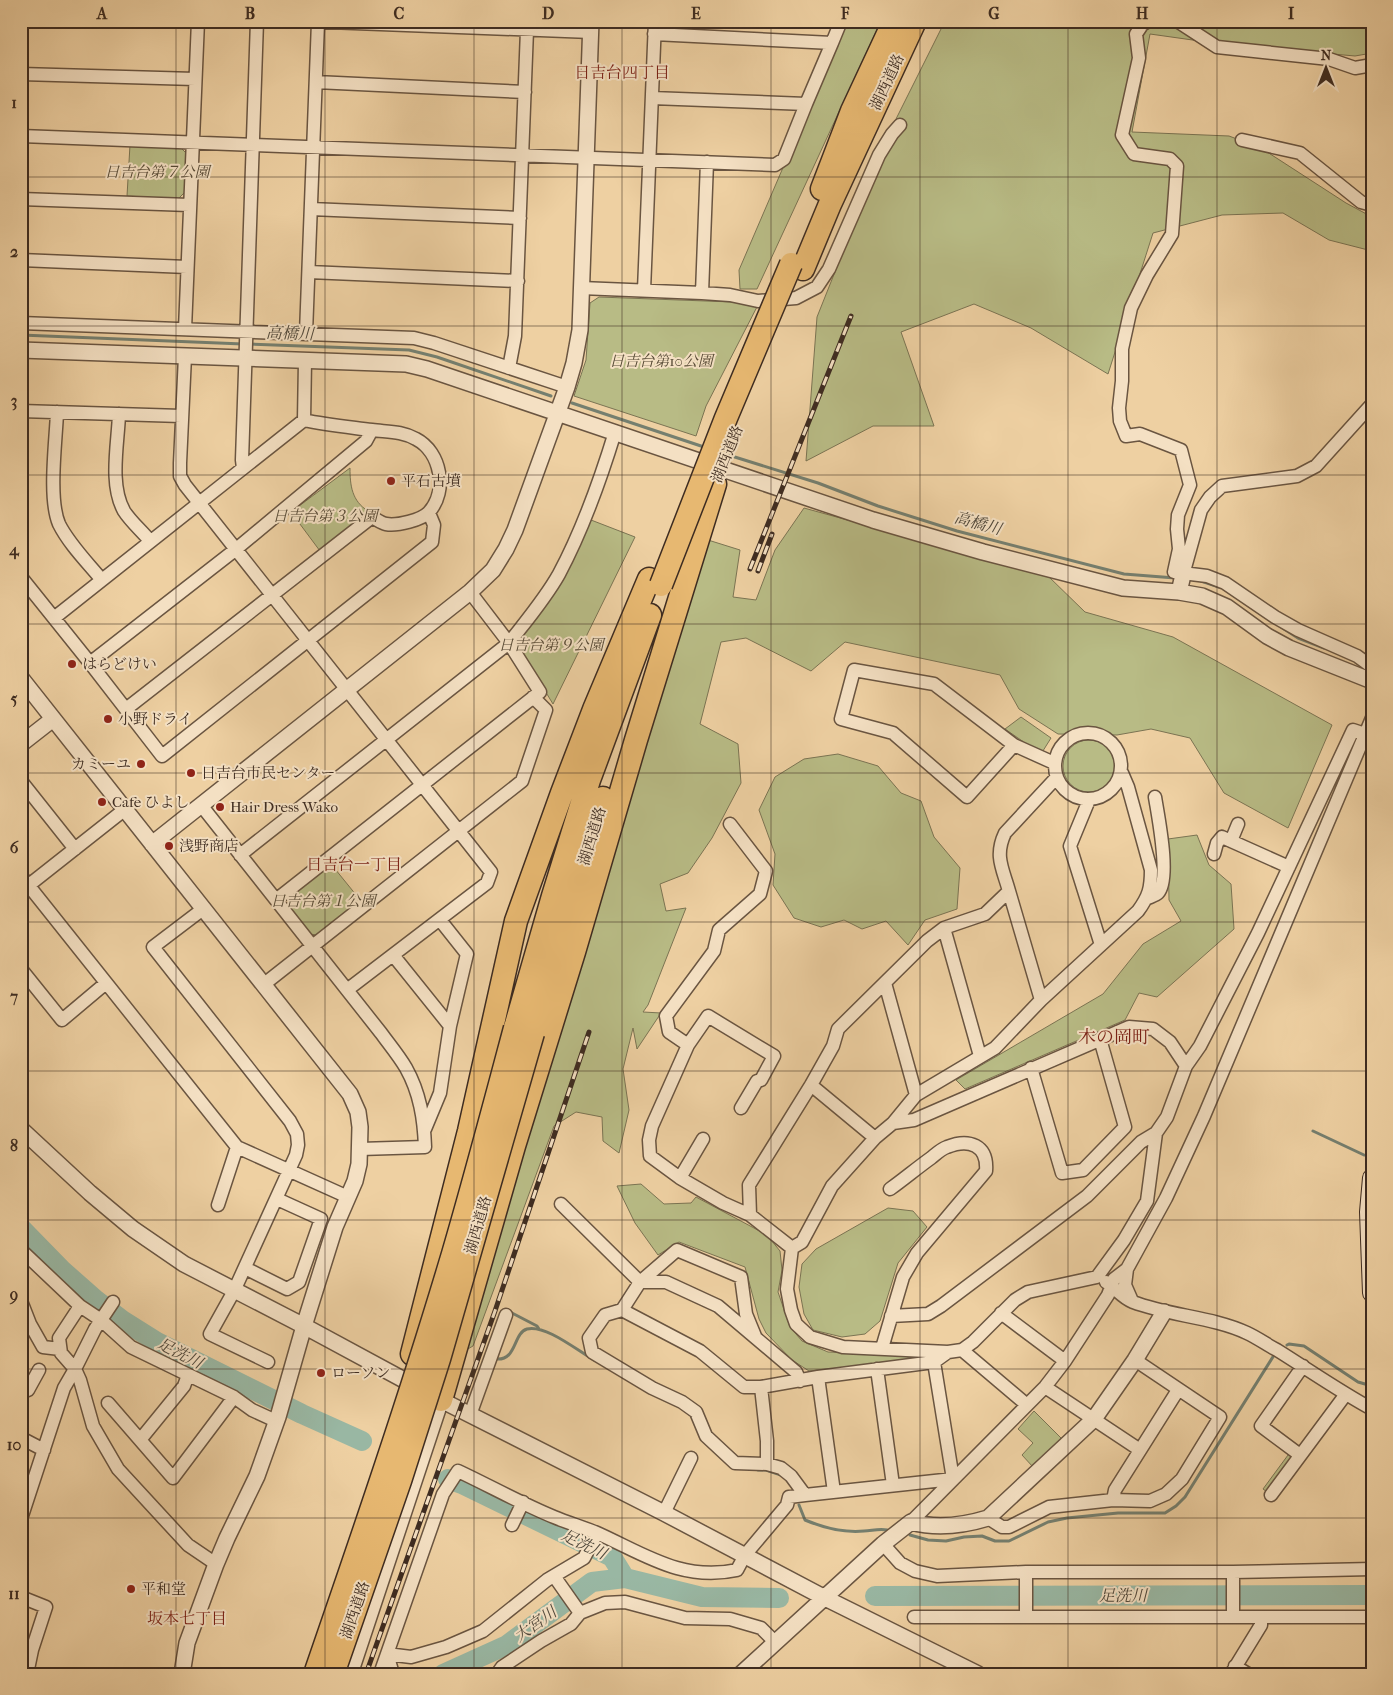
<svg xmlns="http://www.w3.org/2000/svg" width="1393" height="1695" font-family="'IM FELL French Canon','Noto Serif JP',serif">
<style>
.green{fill:#b8bb85;stroke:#7b7453}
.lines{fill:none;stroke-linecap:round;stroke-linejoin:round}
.stream{stroke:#757f6f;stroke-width:3}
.river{stroke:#99b7a3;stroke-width:20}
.minor-casing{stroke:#6a5541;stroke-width:15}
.tertiary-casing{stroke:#6a5541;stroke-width:18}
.secondary-casing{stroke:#3e2c21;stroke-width:20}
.motorway-casing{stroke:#3e2c21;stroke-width:25}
.minor{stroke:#f4e0c3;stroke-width:12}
.tertiary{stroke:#f4e0c3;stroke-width:15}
.secondary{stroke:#f4e0c3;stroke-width:18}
.motorway{stroke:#e7b871;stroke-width:22}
.rail-casing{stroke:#3e2c21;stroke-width:5}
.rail{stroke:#f4e0c3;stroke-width:3;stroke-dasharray:9;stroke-linecap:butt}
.motorway-bridge-casing{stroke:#3e2c21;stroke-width:25;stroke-linecap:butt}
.motorway-bridge{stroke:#e7b871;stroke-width:22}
.grid{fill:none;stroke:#3e2c21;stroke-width:1;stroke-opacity:0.55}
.poi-dot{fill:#8f2418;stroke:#f4e0c3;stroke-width:2}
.labels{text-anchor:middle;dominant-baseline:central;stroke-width:4;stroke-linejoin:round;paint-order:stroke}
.street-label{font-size:15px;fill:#3e2c21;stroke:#f4e0c3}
.park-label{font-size:15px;font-style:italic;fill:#564935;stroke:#f4e0c3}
.poi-label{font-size:15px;fill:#3e2c21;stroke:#f4e0c3;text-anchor:start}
.neighbourhood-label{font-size:16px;fill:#7a1f14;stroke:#f4e0c3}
.water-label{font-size:16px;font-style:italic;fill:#50483b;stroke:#f4e0c3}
.quarter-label{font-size:18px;fill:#7a1f14;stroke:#f4e0c3}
.neatline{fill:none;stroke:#3e2c21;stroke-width:2}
.grid-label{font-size:16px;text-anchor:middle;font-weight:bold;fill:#3e2c21}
</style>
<rect width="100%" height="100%" fill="#eed0a2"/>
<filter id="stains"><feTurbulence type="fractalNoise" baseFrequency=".004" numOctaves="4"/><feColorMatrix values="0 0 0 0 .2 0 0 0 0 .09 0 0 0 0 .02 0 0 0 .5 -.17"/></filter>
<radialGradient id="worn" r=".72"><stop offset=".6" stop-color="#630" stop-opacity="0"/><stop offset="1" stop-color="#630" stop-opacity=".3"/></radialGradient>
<!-- green -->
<path class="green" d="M846 21H881L757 289H740L739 270Z
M945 21H1372V53L1355 56 1221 44 1150 34 1132 132 1229 136 1261 148 1346 203 1372 217V251L1329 240 1283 213 1222 215 1153 233 1108 374 1031 328 974 304 901 332 934 426H873L806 461 817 317 896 119Z
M130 145 180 147 187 154 185 192 178 199 127 196Z
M599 297 759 303 706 406 696 436 574 396 586 360 590 303Z
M350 468C350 486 352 501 368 511L320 551 291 512Z
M804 508 1047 575 1085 612 1173 637 1332 725 1288 828 1224 793 1190 738 1151 729 1117 735 1058 734 1019 709 1000 675 845 642 811 671 746 638 721 642 700 724 738 744 741 783 712 838 688 873 660 884 666 911 686 908 648 1005 643 1012 661 1013 637 1049 633 1028 623 1069 629 1110 619 1153 603 1141 602 1117 576 1112 554 1126 473 1346 466 1350 520 1146 708 540 740 550 733 597 756 600 775 550Z
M591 520 635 537 553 704 519 648 521 636 555 590Z
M1021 717 1051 738 1041 754 1005 729Z
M1063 766a26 26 0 1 1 52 0a26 26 0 1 1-52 0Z
M838 754 878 766 901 793 921 801 934 837 960 868 957 909 925 920 908 945 886 921 862 929 844 920 821 927 794 918 773 885 775 854 759 810 775 777 804 759Z
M1197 835 1209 865 1231 884 1234 929 1157 997 1139 993 1125 1020 965 1089 956 1080 1103 994 1143 944 1181 921 1169 900 1168 839Z
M331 864 361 901 319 935 308 934 288 907 289 897Z
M641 1184 664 1204 691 1203 696 1197 767 1235 780 1251 782 1270 778 1292 790 1327 802 1341 828 1352 911 1355 916 1360 809 1371 792 1360 766 1333 759 1319 745 1267 679 1242 658 1255 635 1223 617 1186Z
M888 1208 913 1211 927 1227 898 1263 880 1321 865 1334 842 1337 813 1330 804 1314 799 1287 802 1264 816 1249Z
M1034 1411 1061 1438 1033 1467 1022 1455 1033 1443 1018 1429Z
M1291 1451 1298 1455 1270 1494 1263 1489Z"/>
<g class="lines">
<!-- stream -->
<path class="stream" d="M21 335 243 344
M249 344 409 350 437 357 551 396
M572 403 707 448
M722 453 818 483 878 506 957 531 1124 574 1175 578
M1201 581 1219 587
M1281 627 1298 638 1324 648
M1313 1131 1364 1155
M512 1313 537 1326 539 1329
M1287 1345 1289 1344 1304 1346 1358 1382 1372 1386
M496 1359C517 1361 513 1333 527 1329 545 1324 578 1351 594 1360
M758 1470H766L781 1475
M799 1505 805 1520C824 1528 843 1533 864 1531 871 1531 879 1528 887 1530
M910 1535 928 1540 946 1541 964 1537 982 1536 995 1541H1009L1048 1522 1067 1518 1118 1513H1165L1176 1506 1185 1497 1276 1352"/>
<!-- river -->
<path class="river" d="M21 1228 62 1270 96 1300 122 1320 157 1342 302 1414 362 1441
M448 1479 462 1484 612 1557 625 1578 702 1597 779 1598
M875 1596 1372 1595
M443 1674 507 1645 592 1582 625 1578"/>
<!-- minor casing -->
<g class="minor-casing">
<path id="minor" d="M302 21 591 32
M1148 21 1142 25 1136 34 1139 58 1122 135 1134 154 1170 159 1177 166 1172 234 1147 275 1131 308 1122 349V381L1119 408 1120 421 1126 436 1140 434 1181 450 1190 485 1178 515 1177 529 1179 549 1174 572 1207 576 1225 583 1275 617 1298 630 1357 656 1372 667
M1177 21 1217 47 1329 59 1355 68 1372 65
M654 34 832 43 841 21
M21 74 195 79
M316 82 525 92
M652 98 806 104 832 43
M21 136 775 165 784 159 806 104
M1242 140 1300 153 1361 202 1372 205
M21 199 189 205
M311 209 520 218
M21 260 187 267
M309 272 518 281
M581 288 702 293 730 295 758 301 796 298 817 287 829 269 879 155 892 134 900 125
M644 290 655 21
M702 293 707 162
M21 323 414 338 434 343 567 387
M185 329 198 21
M306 333 318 22
M185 356 180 463V476L185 485 491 872 487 883 347 990
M509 368 515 336 527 30
M21 411 181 416
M57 412C56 441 48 498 59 524 69 544 87 562 101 579
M119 414C118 444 109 484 124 511 131 522 142 531 150 541
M304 420 305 361
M243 468 242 460 257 21
M1183 575 1201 510 1210 497 1222 486 1297 476 1316 466 1372 404
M21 577 90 663 162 756 432 542 434 525 429 513
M54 618 304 420C326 425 349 427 372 430 387 432 402 431 416 439 441 452 448 491 429 512 422 520 397 526 386 524 381 523 376 519 372 517L126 709
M90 663 235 550 366 441 372 430
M1055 766a33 33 0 1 1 66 0a33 33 0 1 1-66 0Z
M1014 745 967 797 893 733 841 719 854 670 934 684 1014 745 1054 763
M21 781 75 849
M1089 800 1070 846 1101 945
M201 805 381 1033C389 1044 399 1056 406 1068 420 1093 424 1119 425 1147L360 1149
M730 824 766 871 760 894 719 930 714 951 666 1016 669 1032 688 1045 652 1126 649 1140 650 1156 680 1178 723 1203 750 1215 792 1248
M1231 841 1238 824
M1214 854 1217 843 1222 837 1289 867
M240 855 509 643C526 621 545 599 559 574 583 529 600 481 615 432
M21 876 237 1147 348 1197
M29 885 124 810
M1009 891 1041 1000
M1148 898C1150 897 1156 895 1158 893 1171 879 1158 816 1155 797
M276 900 540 692 509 643 470 592
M203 909 153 947 290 1121 297 1134 298 1145 296 1155 234 1291 210 1334 268 1362
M944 928 980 1056
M393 955 450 1026
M21 969 62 1020 106 983
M885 983 916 1095
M263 985 522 781 546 710 533 697
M688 1045 708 1016 774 1056 761 1080 757 1081 741 1108
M1186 1066 1200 1046 1258 933 1353 730 1365 734
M1031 1068 1062 1173 1083 1170 1125 1127 1100 1039
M811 1085 875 1138
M425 1129 440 1093 450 1026 467 954 440 920
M680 1178 703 1139
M561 1204 640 1282 677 1250 741 1277 746 1314 755 1336
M218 1205 237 1147
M750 1215 749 1185 811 1085 833 1046 838 1029 927 941 944 928 985 914 1009 891C1003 869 994 856 1005 833L1056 778
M792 1248 802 1242 832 1186 875 1138 893 1123 916 1095 995 1048 1041 1000 1138 911C1149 896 1151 888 1151 870L1128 787 1122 773
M792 1248 787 1289 791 1310 796 1324 810 1337 843 1347 948 1352
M21 1250 80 1306 101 1320 131 1347 234 1397 252 1410 276 1421
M245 1268 287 1289 299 1282 321 1219 277 1199
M1127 1269 1125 1285 1132 1301
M1106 1282C1116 1288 1121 1297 1133 1302 1170 1316 1213 1317 1247 1333 1258 1338 1267 1345 1277 1350 1309 1370 1339 1391 1372 1409
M21 1301 30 1324 43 1347 60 1349
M80 1306 59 1338 61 1353 75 1369 95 1329 113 1302
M622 1310 700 1351 744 1387H761
M1001 1313 1065 1361
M891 1316 928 1314 941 1306 1087 1196 1141 1142 1156 1133 1167 1117 1186 1066 1170 1042 1153 1029 1129 1027 914 1120 893 1123
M882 1348 903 1277 917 1253 986 1171C988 1145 969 1138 947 1147 941 1149 936 1154 931 1158 917 1168 904 1179 890 1189
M962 1350 1027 1405
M877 1369 893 1485
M818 1377 834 1492
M800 1381 796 1372 718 1306 666 1282H640L622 1310 605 1315 589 1338 592 1352 652 1388 682 1402 696 1412 706 1436 735 1463 767 1464 781 1468 791 1476 805 1495 953 1479 934 1362
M21 1386 28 1390 39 1370
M1045 1387 1140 1450
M108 1403 173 1478 234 1397
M470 1415 506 1315
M21 1438 44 1450
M140 1440 184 1386 188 1375
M1300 1455 1261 1426 1303 1366
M767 1464V1441L761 1387 818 1377 934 1362 948 1352 962 1350 973 1342 1015 1300 1028 1292 1097 1277 1124 1240 1147 1201 1156 1133
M1271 1495 1346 1394
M1113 1500 1115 1490 1178 1390
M664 1513 691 1458
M988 1518 1002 1527H1009L1049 1507 1113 1500 1150 1501 1166 1494 1182 1479 1220 1417 1135 1360
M21 1519 64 1388 75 1369 80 1380 93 1426 118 1469 188 1545 216 1564
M911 1522 1045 1387 1065 1361 1108 1295 1114 1279 1127 1269 1138 1249 1166 1198 1204 1116 1372 718
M512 1525 523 1502
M883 1544 900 1563 915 1571 937 1576 1026 1572H1233L1372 1569
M1026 1572V1617
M554 1576 580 1613
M21 1597 46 1607 32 1650 27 1674
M914 1617H1372
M1233 1617V1572
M1235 1666 1248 1674
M380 1674 443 1494 458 1471C490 1486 522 1504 554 1517 568 1523 583 1527 597 1533 644 1554 682 1582 737 1570L745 1555 787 1505 789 1497 805 1495
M393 1674 387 1654 411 1657 446 1647 483 1631 547 1580 584 1558 597 1533
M497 1674 502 1667 541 1641 571 1624 580 1613 605 1603 625 1602 685 1618 730 1619 761 1628 775 1642
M1231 1674 1261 1625V1617"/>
</g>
<!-- tertiary casing -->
<g class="tertiary-casing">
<path id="tertiary" d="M21 350 406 364 427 369 873 520 983 552 1123 588 1179 592 1202 596 1227 607 1267 636 1289 648 1372 681
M1179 592 1183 575
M21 678 350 1094 358 1112 360 1127 359 1164 355 1181 335 1227 304 1326 278 1417 257 1476 227 1538 216 1564 187 1643 182 1674
M21 744 53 719
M152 844 470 592 493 570 506 549 515 530 567 387 574 363 580 330 591 21
M21 1129 90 1193 133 1229 184 1264 304 1326 441 1400 664 1513 825 1598 978 1674
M350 1674 441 1400
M741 1674 883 1544 911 1522C937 1529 962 1526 988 1518L1094 1419 1135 1360 1164 1312"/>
</g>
<!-- secondary casing -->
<g class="secondary-casing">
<path id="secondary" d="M1372 1178 1369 1212 1372 1293"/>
</g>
<!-- motorway casing -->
<g class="motorway-casing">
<path id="motorway" d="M822 189 852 111 894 21
M803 269 830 204 915 21
M515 1028 553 896 589 780 650 615
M533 1033 603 798
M412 1354 469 1131 516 921 562 793 595 707 649 579
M441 1400 514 1146 574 952 636 740 715 484"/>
</g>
<!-- minor -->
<use href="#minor" class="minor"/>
<!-- tertiary -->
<use href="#tertiary" class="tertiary"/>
<!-- secondary -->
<use href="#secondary" class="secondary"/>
<!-- motorway -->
<use href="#motorway" class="motorway"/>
<!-- rail casing -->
<g class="rail-casing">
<path id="rail" d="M750 569 851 316
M758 571 772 534
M366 1674 495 1311 589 1032"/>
</g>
<!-- rail -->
<use href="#rail" class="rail"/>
<!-- motorway-bridge casing -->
<g class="motorway-bridge-casing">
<path id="motorway-bridge" d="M661 585 726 418 791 264
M315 1674C363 1535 411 1395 453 1254 475 1179 495 1103 515 1028
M333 1674 400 1481 439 1359 533 1033"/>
</g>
<!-- motorway-bridge -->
<use href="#motorway-bridge" class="motorway-bridge"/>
</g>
<!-- grid -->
<path class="grid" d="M176 21V1674M325 21V1674M474 21V1674M622 21V1674M771 21V1674M920 21V1674M1068 21V1674M1217 21V1674M21 177H1372M21 326H1372M21 475H1372M21 624H1372M21 773H1372M21 922H1372M21 1071H1372M21 1220H1372M21 1369H1372M21 1518H1372"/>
<!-- markers -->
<g class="poi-dot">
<circle cx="391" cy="481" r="5"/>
<circle cx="72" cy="664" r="5"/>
<circle cx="108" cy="719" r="5"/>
<circle cx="141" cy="764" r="5"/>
<circle cx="191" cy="773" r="5"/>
<circle cx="102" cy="802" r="5"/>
<circle cx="220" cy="807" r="5"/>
<circle cx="169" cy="846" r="5"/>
<circle cx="321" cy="1373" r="5"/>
<circle cx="131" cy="1589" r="5"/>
</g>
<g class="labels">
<!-- street labels -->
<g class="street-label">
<text transform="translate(887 82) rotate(-65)">湖西道路</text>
<text transform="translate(727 454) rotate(-68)">湖西道路</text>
<text transform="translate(592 836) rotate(-73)">湖西道路</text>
<text transform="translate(478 1225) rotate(-74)">湖西道路</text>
<text transform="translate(355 1610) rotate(-71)">湖西道路</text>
</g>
<!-- park labels -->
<g class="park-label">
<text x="157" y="172">日吉台第７公園</text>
<text x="661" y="361">日吉台第10公園</text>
<text x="325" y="516">日吉台第３公園</text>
<text x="551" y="645">日吉台第９公園</text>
<text x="323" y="901">日吉台第１公園</text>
</g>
<!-- poi labels -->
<g class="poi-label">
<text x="401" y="481">平石古墳</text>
<text x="82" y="664">はらどけい</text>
<text x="118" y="719">小野ドライ</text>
<text x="131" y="764" text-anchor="end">カミーユ</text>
<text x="201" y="773">日吉台市民センター</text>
<text x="112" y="802">Cafe ひよし</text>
<text x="230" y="807">Hair Dress Wako</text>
<text x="179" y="846">浅野商店</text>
<text x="331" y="1373">ローソン</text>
<text x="141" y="1589">平和堂</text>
</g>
<!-- neighbourhood labels -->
<g class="neighbourhood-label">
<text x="622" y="72">日吉台四丁目</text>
<text x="354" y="864">日吉台一丁目</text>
<text x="187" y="1618">坂本七丁目</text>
</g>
<!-- water labels -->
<g class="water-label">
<text transform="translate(290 333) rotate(2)">高橋川</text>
<text transform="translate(978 523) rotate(15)">高橋川</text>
<text transform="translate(180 1353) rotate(27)">足洗川</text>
<text transform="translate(584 1544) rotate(26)">足洗川</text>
<text x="1123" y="1595">足洗川</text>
<text transform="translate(535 1624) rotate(-36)">大宮川</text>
</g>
<!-- quarter labels -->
<g class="quarter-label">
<text x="1114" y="1037">木の岡町</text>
</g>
</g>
<!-- margin -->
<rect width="1393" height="1695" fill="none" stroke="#eed0a2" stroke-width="55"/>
<!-- north arrow -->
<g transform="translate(1326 68)" stroke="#f4e0c3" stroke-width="4" paint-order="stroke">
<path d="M0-4L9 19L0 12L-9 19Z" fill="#3e2c21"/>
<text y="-8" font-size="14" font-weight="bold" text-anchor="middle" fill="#3e2c21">N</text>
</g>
<rect x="28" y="28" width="1338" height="1640" class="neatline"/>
<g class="grid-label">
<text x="102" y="19">A</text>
<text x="250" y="19">B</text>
<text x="399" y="19">C</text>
<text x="548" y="19">D</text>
<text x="696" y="19">E</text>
<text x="845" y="19">F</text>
<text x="994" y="19">G</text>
<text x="1142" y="19">H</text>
<text x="1291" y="19">I</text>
<text x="14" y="108">1</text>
<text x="14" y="257">2</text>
<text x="14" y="406">3</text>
<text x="14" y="555">4</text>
<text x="14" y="704">5</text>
<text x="14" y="853">6</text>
<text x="14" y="1002">7</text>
<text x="14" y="1151">8</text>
<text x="14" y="1300">9</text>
<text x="14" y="1450">10</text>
<text x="14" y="1599">11</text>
</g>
<rect width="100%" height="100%" filter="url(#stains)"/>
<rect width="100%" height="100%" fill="url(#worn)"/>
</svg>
